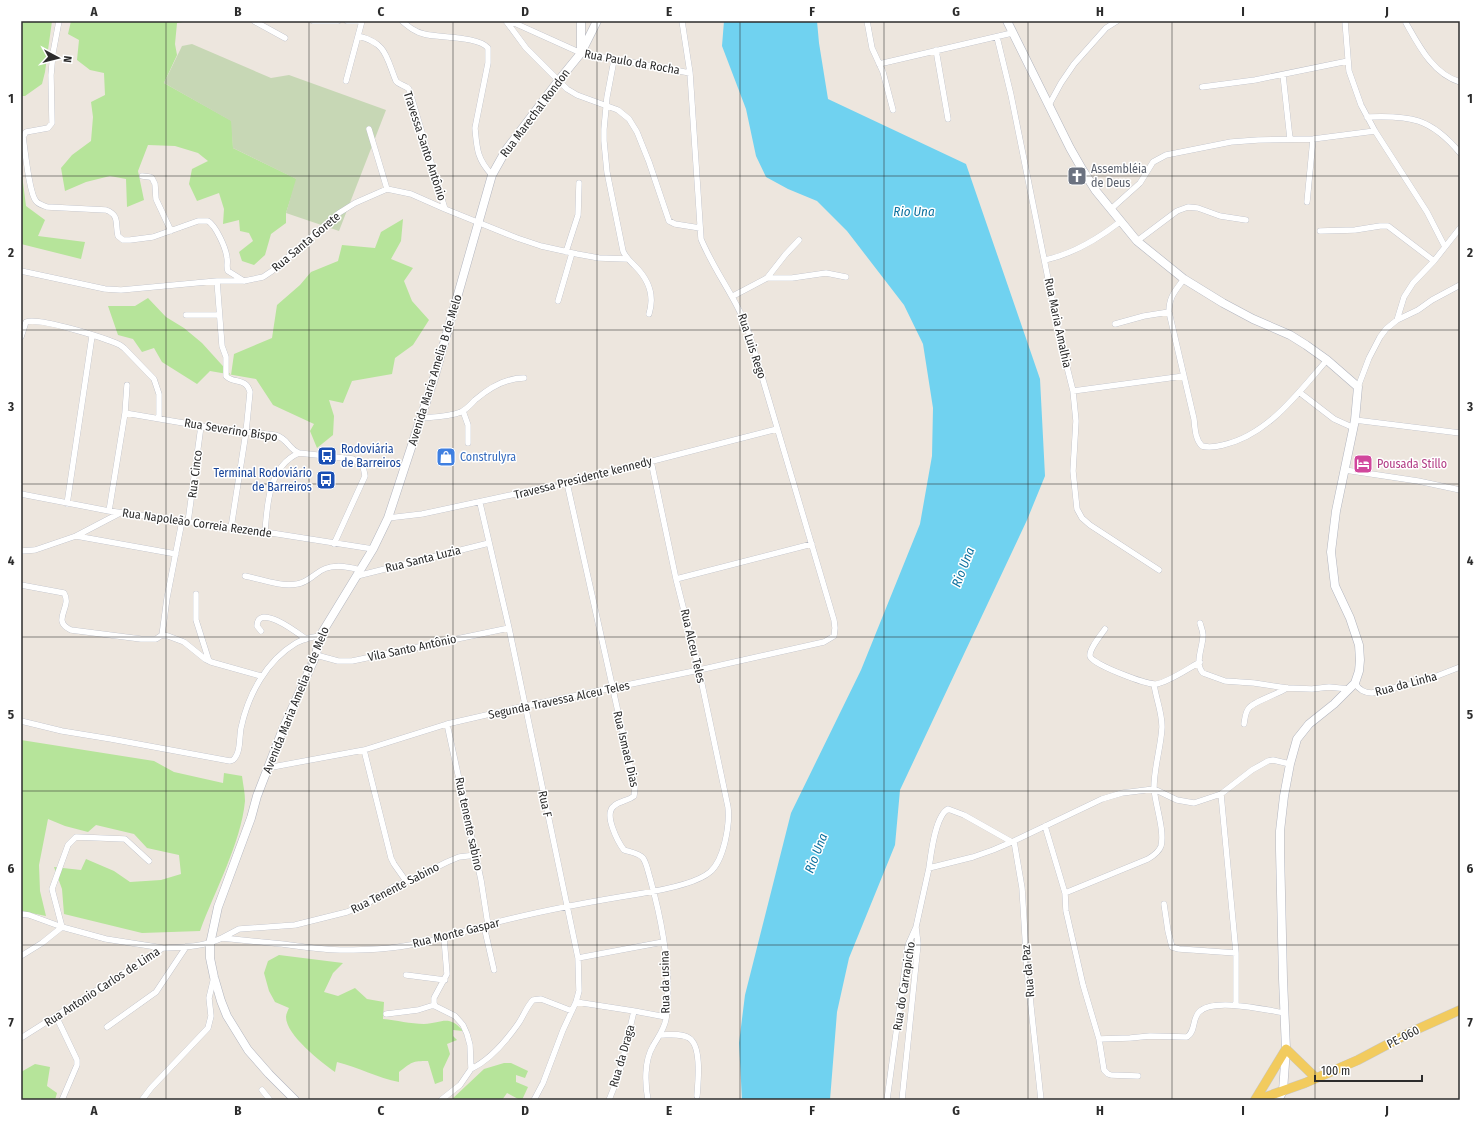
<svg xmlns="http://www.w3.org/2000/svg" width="1481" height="1121" font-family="'Fira Sans Condensed',sans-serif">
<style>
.green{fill:#b6e49a}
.cemetery{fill:#c7d7b5}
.water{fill:#70d2f0}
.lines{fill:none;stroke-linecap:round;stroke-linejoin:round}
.street-casing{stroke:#b2b5bf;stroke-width:6}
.secondary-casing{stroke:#b2b5bf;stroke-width:9}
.primary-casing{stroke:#c8c8c8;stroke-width:10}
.street{stroke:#fff;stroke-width:5.5}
.secondary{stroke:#fff;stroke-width:8}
.primary{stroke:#f2cb5e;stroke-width:9}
.grid{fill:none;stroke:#2c2c2c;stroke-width:1;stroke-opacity:0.55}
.labels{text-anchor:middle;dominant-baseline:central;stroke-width:3;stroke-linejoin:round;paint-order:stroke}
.street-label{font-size:12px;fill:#2c2c2c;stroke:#fff}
.worship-label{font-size:12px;fill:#5b616d;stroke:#fff;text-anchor:start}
.transit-label{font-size:12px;fill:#164399;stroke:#fff;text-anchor:start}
.shop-label{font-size:12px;fill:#366cbe;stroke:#fff;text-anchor:start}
.hotel-label{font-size:12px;fill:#b23c85;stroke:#fff;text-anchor:start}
.water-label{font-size:13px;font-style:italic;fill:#0c719f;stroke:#fff}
.neatline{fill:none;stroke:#2c2c2c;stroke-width:1.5}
.grid-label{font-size:13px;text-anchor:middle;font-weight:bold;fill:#2c2c2c}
</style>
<rect width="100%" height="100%" fill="#ede6de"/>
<!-- green -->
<path class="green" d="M21 21H52L45 72 42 84 25 96H21Z
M71 21H189L177 23 175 44 177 55 164 83 232 121 233 148 297 179 286 213V223L271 234 265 255 254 265 242 261 239 252 253 241 249 233 240 231 239 220 223 224 224 209 219 193 197 201 189 184 192 169 208 161 198 153 175 146 148 145 138 171 144 200 127 207 126 179 110 176 86 182 65 191 61 168 72 155 91 141 93 117 91 102 105 95 104 73 90 70 77 60 79 40 68 34Z
M21 167 26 206 45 220 38 236 85 242 81 259 21 244Z
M403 219 401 241 391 259 413 268 404 281 412 301 429 320 413 345 395 358 392 374 352 381 343 403 329 400 334 416 333 435 317 448 310 431 314 424 273 405 256 379 210 371 197 384 162 362 154 348 142 352 133 339 118 335 108 306H135L148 298 166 317 184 328 202 343 231 375 234 354 272 338 277 305 300 285 311 272 338 261 342 245 375 248 381 232Z
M21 740 154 761 174 772 223 783 224 773 242 776C243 784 245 793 245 801 241 843 215 890 200 931L142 933 64 914 62 889 54 867 81 870 86 859 114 871 130 882 161 880 181 874 179 855 147 848 134 834 96 825 88 832 65 826 48 819 39 865 40 891 46 916 21 911Z
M279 955 343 963 333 973 324 992 338 996 355 988 367 999 384 1002 383 1019C396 1020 411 1024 424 1024 442 1023 449 1014 463 1031L453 1030V1036L457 1040 447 1044 450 1054 443 1069V1081L435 1084 428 1061C412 1061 412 1062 399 1072V1082C378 1078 358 1067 337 1062L335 1072C321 1062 286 1035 286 1017 286 1014 288 1010 289 1008L275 1002 269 991 264 973 268 961Z
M504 1063H511L528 1071 525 1078 516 1075V1082L528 1087 522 1100H520L507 1093 502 1100H451L484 1069Z
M35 1064 50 1067 47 1086 57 1093 55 1100H21V1072Z"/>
<!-- cemetery -->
<path class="cemetery" d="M192 44 271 78 289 75 386 110 339 231 286 213 296 179 233 148 231 121 164 83 182 46Z"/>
<!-- water -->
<path class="water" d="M724 21H817L819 43 828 99 966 164 1040 379 1045 476 1027 520 900 790 895 845 849 958 837 1012 830 1100H742L739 1043 745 995 791 813 861 670 920 524 932 456 933 408 923 344 904 305 847 231 817 201 788 189 766 177 756 156 746 109 722 46Z"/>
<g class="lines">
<!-- street casing -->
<g class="street-casing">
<path id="street" d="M59 21 53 53 51 75 52 123 48 128 26 132 23 137C25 149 29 193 36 201 38 204 42 205 47 207L106 210C120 215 115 224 118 236L123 240H130L153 237 198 221H208C216 226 226 248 227 258 228 263 226 267 228 271L244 281
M254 21 285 38
M313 21H338
M347 21H359
M402 21C409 27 415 32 424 34 439 38 478 36 488 48V63L475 128C477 149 477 159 492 175
M506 21 526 48 567 89 577 95 618 110 629 119 637 132 649 162 669 221 675 224 700 228
M510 21 581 53 690 73
M867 21 872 48 883 72 893 110
M1345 21 1349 71 1361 105 1375 131 1427 212 1445 247
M1406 23C1419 46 1433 74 1460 82
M358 36C387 43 386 57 396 81 399 85 405 85 409 89L445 209
M997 37 1011 95 1061 343 1073 391 1076 421 1073 471 1077 509 1082 518 1090 525 1159 570
M936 50 948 119
M614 60 607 97 604 129V141L607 172 623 251C626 258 630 261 635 266 649 280 655 295 649 314
M879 64 1012 33
M1283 75 1290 139
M346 81 362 21
M1202 87 1255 80 1348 61
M1049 105 1061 83 1074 64 1106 28 1117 21
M1367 117C1410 115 1431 118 1460 153
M369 129 387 189
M142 176 150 177 152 178 155 184 156 199 171 231
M1307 202 1313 139
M1111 209 1140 183 1153 162 1166 155 1231 142 1258 140 1313 139 1375 131
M1320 231 1355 230 1380 226H1388L1434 261
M1137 241 1177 211 1188 207 1198 208 1220 216 1246 220
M566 252 578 215 579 183
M1045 260C1073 254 1098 239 1121 221
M21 271 105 289 121 290 217 281H244L263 277 272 271 339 213 355 203 387 189 411 194 445 209 517 238 541 246 577 254 599 258 627 259
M767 278H792L826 273 846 277
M217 281 222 346 226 357V376C233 384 246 377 250 392L246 432 231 528
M733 296 767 278 785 255 799 240
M558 301 572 253
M1169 312 1194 419C1195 428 1195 439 1202 446 1209 448 1215 447 1223 445 1268 435 1298 393 1327 360
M186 315H219
M1397 320 1404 297 1413 283 1434 261 1460 228
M1115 324 1144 316 1169 312C1169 297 1175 291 1184 279
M21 337 26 322C39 317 105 338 120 345L124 348 154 379 159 394V418
M1358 387 1369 358 1380 337 1386 329 1397 320 1418 310 1432 300 1460 285
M1073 391 1184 376
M1299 392 1334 419 1354 428
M463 411 468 425V443
M125 413 201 426 275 435C289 439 287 448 299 453L353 459 363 466 365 476 334 544
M421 418C434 417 449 417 461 412 467 409 470 405 475 400 489 388 505 378 524 378
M1355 420 1460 433
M1345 470 1418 481 1460 490
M567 483 635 788 634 796C628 801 619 801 614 806 603 814 618 842 624 850 630 852 639 853 643 858 647 864 648 872 650 878 662 921 672 975 666 1019 664 1030 658 1037 653 1046 644 1061 645 1084 648 1100
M21 494 109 511 265 532 373 549
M480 503 509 628 578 958 579 991 576 1002 563 1030 543 1083 534 1100
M67 504 92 336
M109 511 125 413 127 385
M388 518 422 514 567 483 777 429
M188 522 201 426
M265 532C267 504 269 466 299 453
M76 536 176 554
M21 551 35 550 76 536 120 513
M245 576C261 579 280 587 297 584 305 583 310 578 316 574 329 563 345 566 360 570
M357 576 489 543
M676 579 812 544
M21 585 64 593C73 608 50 620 71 630L141 639H156L162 635 168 636 184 642 205 659 211 662 261 676
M196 594V620L209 661
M1200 623C1201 627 1203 631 1203 635 1203 647 1194 664 1203 673L1225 681 1254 683 1287 688 1312 689 1329 687 1349 689
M1105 629C1101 635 1089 649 1090 656 1091 664 1147 685 1156 684 1167 683 1189 668 1200 662
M261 631 257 626C258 602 299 634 306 639
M162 635 167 598 182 521
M316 655 338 661H352L509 628
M1355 683C1359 690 1364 693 1372 693L1424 681 1460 667
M21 721 62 731 111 739 230 761 233 760C241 753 239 738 241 728 248 695 266 661 296 643 303 639 312 637 320 636
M447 724 481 880 488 925
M1244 724C1245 719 1245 712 1249 708 1253 702 1278 694 1287 688
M364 750 391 858 394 864 406 881
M267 768 364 750 447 724 525 706 699 670 824 642 834 636 835 628 834 620 750 336C738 300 715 273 701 239L690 73 682 21
M1221 794 1236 953V1005
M1045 826 1065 893 1066 911 1083 985 1099 1039 1104 1070 1108 1074 1111 1075 1138 1076
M1014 841 1022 888 1027 969 1041 1100
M929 868C931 854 935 816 948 809L964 815 1012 842
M1065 893 1148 859C1153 856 1159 852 1161 846 1165 831 1155 804 1154 788 1154 767 1161 747 1162 727 1162 712 1156 699 1154 684
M1164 904 1168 931 1172 947 1179 949 1236 953
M21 914 29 915 62 927 106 939 163 948
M484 926 494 970
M222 938 239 929 295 925 347 912 368 903 395 886 415 878 447 862 459 857 476 855
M21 956 42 943 62 927 52 889 68 845 76 837 125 839 149 861
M578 958 663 942
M406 975 445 980
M576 1002 634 1011 666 1017
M386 1014 418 1010 434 1005
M56 1016 77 1060V1065L62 1100
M107 1027 156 992 186 947
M660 1035C669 1035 681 1033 689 1038 702 1046 698 1082 697 1096
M21 1038 163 948C184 947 203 947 222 938 242 940 262 942 282 944 296 946 310 948 324 949 342 951 360 950 378 949 417 947 453 934 490 924 539 911 588 902 638 894 657 891 696 884 710 872 724 860 730 825 728 807L699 670 676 579 651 461
M1099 1039 1130 1038 1150 1036 1187 1037C1196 1031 1192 1019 1199 1012 1213 997 1266 1010 1285 1013
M471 1069C490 1060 506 1041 518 1024 523 1017 527 1006 533 1000L541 999 572 1011
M262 1090 270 1100
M142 1100 151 1088 208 1028 211 1016 209 998 214 977
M441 1100 460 1085 471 1069 470 1045 467 1034 463 1025 455 1016 435 1006 434 1003V998L447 974 444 938
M609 1100 619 1075 634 1011
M887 1100 908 945 916 927 929 868 973 857 993 850 1014 841 1102 799 1122 793 1154 789 1177 800 1194 803 1221 794 1252 770 1268 761 1273 760 1290 764
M902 1100 918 944 916 927"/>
</g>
<!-- secondary casing -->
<g class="secondary-casing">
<path id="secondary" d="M1007 21 1070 148 1082 169 1096 191 1137 241 1184 279 1223 303 1253 319 1290 335 1306 345 1327 360 1358 387 1355 420 1336 511 1331 552 1335 586 1350 618 1359 645 1360 660 1359 671 1355 683 1334 704 1309 724 1297 739 1290 764 1284 796 1280 831V850L1283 979 1286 1049 1283 1091 1278 1100
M581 51V21
M295 1100 269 1074 248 1050 227 1016 221 1001 214 977 210 958V944L218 907 251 818 257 796 283 729 316 655 320 636 373 549 388 518 435 375 492 175 506 150 559 80 581 53 597 21"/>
</g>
<!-- primary casing -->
<g class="primary-casing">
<path id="primary" d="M1255 1100 1286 1049 1316 1078
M1257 1100 1305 1083 1358 1060 1411 1032 1460 1010"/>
</g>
<!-- street -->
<use href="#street" class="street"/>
<!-- secondary -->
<use href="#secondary" class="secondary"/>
<!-- primary -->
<use href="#primary" class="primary"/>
</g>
<!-- grid -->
<path class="grid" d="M166 21V1100M309 21V1100M453 21V1100M597 21V1100M740 21V1100M884 21V1100M1028 21V1100M1172 21V1100M1315 21V1100M21 176H1460M21 330H1460M21 484H1460M21 637H1460M21 791H1460M21 945H1460"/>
<!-- icons -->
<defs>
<g id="church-square" transform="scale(1)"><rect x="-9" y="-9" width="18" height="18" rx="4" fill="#6b7280" stroke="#fff"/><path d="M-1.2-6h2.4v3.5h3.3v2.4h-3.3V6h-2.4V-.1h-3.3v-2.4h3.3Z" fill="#fff"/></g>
<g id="bus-square" transform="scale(1)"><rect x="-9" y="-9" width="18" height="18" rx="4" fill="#1a4fb4" stroke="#fff"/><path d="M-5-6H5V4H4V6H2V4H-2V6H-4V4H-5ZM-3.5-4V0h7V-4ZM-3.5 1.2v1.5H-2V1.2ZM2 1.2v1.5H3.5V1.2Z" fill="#fff"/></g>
<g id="shop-square" transform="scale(1)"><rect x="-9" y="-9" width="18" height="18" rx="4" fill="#3f7fe0" stroke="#fff"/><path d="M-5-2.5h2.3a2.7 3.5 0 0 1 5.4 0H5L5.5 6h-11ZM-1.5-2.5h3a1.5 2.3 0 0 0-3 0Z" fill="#fff"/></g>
<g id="hotel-square" transform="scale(1)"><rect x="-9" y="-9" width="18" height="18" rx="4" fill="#d1479c" stroke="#fff"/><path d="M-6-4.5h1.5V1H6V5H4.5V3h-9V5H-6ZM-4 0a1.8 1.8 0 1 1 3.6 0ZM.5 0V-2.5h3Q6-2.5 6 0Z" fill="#fff"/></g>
</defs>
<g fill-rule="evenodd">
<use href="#church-square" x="1077" y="176"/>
<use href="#bus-square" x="327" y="456"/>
<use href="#shop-square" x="446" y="457"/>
<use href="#hotel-square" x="1363" y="464"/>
<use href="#bus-square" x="326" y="480"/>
</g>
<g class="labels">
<!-- street labels -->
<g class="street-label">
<text transform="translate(632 62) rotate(10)">Rua Paulo da Rocha</text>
<text transform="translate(535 113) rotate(-53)">Rua Marechal Rondon</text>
<text transform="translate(425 146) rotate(72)">Travessa Santo Antônio</text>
<text transform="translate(306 242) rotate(-40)">Rua Santa Gorete</text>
<text transform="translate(1058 323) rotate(78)">Rua Maria Amalhia</text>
<text transform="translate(752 346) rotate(72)">Rua Luis Rego</text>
<text transform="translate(435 370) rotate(-73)">Avenida Maria Amelia B de Melo</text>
<text transform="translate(231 430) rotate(9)">Rua Severino Bispo</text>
<text transform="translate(195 474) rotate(-83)">Rua Cinco</text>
<text transform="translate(583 478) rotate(-14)">Travessa Presidente kennedy</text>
<text transform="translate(197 523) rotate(8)">Rua Napoleão Correia Rezende</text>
<text transform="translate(423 559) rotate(-14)">Rua Santa Luzia</text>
<text transform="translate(693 646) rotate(77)">Rua Alceu Teles</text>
<text transform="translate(412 648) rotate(-12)">Vila Santo Antônio</text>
<text transform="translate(1406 684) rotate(-15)">Rua da Linha</text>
<text transform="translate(296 700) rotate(-68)">Avenida Maria Amelia B de Melo</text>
<text transform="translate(559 700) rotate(-12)">Segunda Travessa Alceu Teles</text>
<text transform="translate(626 749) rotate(77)">Rua Ismael Dias</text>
<text transform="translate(545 804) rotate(78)">Rua F</text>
<text transform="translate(469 824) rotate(78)">Rua tenente sabino</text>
<text transform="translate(395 888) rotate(-27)">Rua Tenente Sabino</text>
<text transform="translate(456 933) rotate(-14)">Rua Monte Gaspar</text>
<text transform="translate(1028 971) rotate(-95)">Rua da Paz</text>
<text transform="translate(665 982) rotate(-91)">Rua da usina</text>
<text transform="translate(904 986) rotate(-81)">Rua do Carrapicho</text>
<text transform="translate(102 987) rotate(-33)">Rua Antonio Carlos de Lima</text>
<text transform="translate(1403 1037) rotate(-27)">PE-060</text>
<text transform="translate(622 1056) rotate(-74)">Rua da Draga</text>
</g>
<!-- worship labels -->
<g class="worship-label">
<text x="1091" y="169">Assembléia<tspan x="1091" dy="14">de Deus</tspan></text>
</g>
<!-- transit labels -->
<g class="transit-label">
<text x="341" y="449">Rodoviária<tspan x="341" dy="14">de Barreiros</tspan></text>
<text x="312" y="473" text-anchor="end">Terminal Rodoviário<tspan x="312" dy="14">de Barreiros</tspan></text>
</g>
<!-- shop labels -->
<g class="shop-label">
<text x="460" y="457">Construlyra</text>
</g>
<!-- hotel labels -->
<g class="hotel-label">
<text x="1377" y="464">Pousada Stillo</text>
</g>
<!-- water labels -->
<g class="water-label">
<text x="914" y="211">Rio Una</text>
<text transform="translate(963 567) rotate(-69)">Rio Una</text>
<text transform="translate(816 853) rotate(-69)">Rio Una</text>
</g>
</g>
<!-- border -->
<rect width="1481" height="1121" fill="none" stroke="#ffffff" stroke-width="44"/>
<!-- north arrow -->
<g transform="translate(58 58) rotate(97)" stroke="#ffffff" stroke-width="3" paint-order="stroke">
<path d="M0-3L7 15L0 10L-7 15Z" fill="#2c2c2c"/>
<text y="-6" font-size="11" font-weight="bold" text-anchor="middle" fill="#2c2c2c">N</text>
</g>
<!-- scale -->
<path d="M1315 1075v6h107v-6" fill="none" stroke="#2c2c2c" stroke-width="2"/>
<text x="1321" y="1075" font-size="12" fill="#2c2c2c" stroke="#ffffff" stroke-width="3" paint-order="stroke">100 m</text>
<rect x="22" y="22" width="1437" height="1077" class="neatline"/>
<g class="grid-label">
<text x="94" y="16">A</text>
<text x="238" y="16">B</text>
<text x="381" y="16">C</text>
<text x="525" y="16">D</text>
<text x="669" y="16">E</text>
<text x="812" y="16">F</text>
<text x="956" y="16">G</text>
<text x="1100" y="16">H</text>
<text x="1243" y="16">I</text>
<text x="1387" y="16">J</text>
<text x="11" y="103">1</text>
<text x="1470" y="103">1</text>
<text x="11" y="257">2</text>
<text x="1470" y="257">2</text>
<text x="11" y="411">3</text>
<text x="1470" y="411">3</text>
<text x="11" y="565">4</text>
<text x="1470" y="565">4</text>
<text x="11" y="719">5</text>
<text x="1470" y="719">5</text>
<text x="11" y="873">6</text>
<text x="1470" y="873">6</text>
<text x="11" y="1027">7</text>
<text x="1470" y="1027">7</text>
<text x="94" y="1115">A</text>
<text x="238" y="1115">B</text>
<text x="381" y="1115">C</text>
<text x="525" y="1115">D</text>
<text x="669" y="1115">E</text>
<text x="812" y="1115">F</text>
<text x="956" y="1115">G</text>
<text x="1100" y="1115">H</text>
<text x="1243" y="1115">I</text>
<text x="1387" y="1115">J</text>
</g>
</svg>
